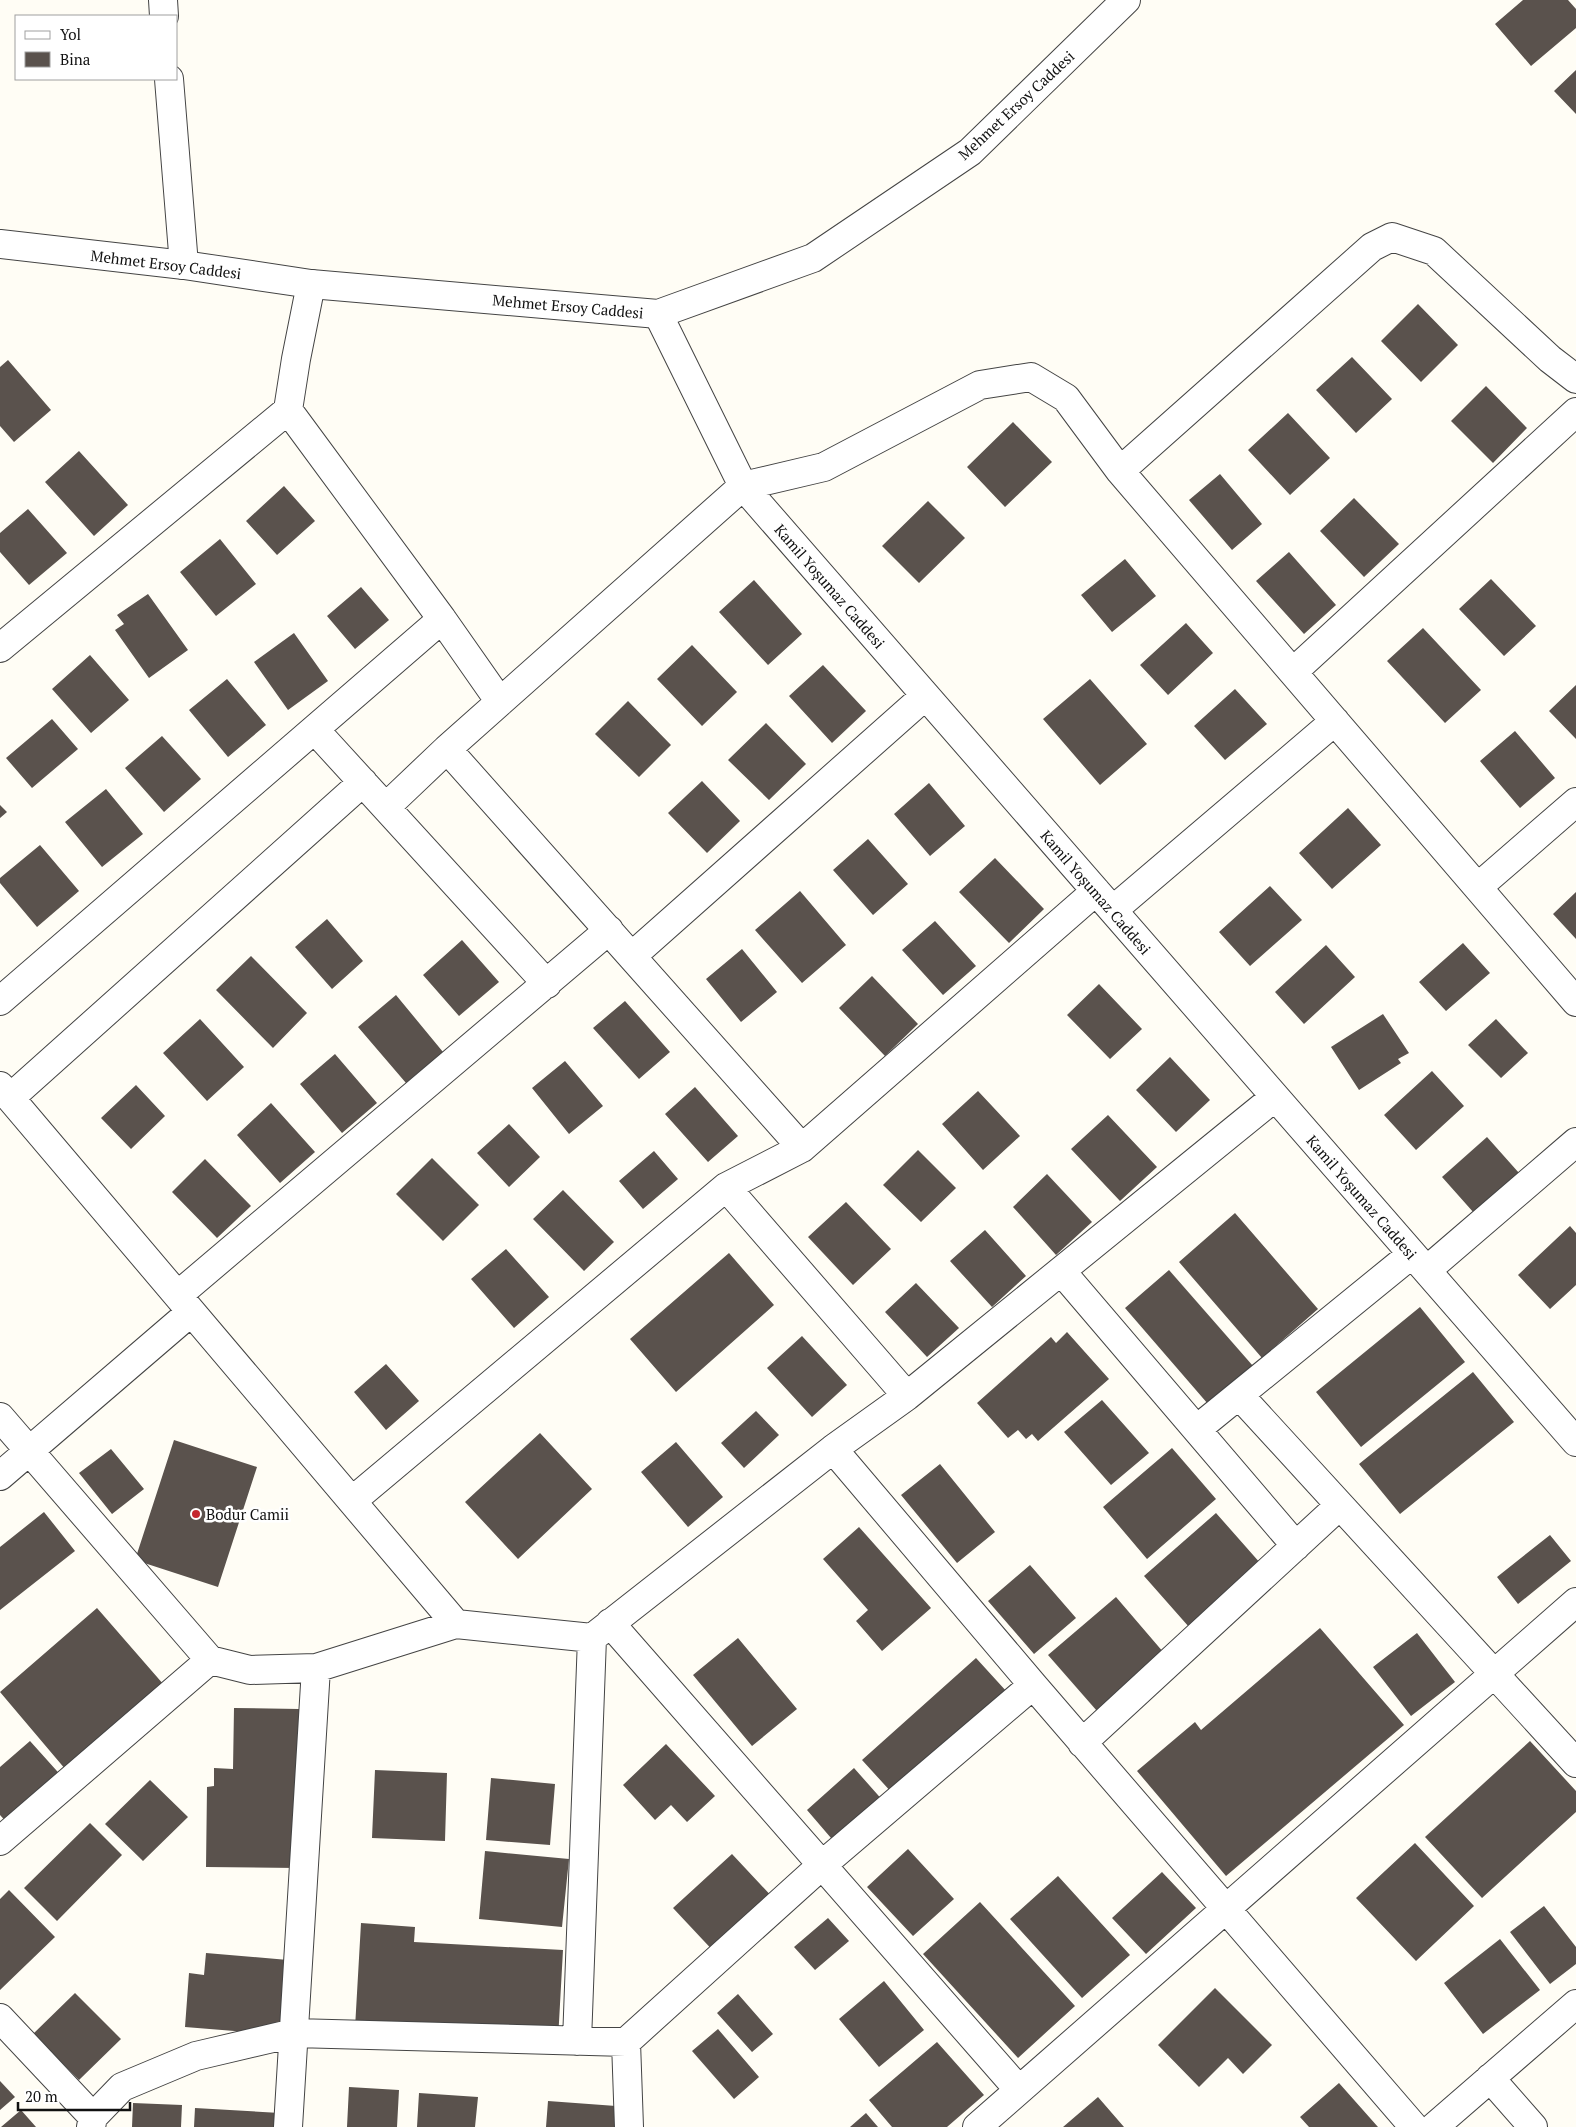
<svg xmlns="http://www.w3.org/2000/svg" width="1576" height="2127" font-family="'PT Serif',serif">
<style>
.building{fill:#5a524d}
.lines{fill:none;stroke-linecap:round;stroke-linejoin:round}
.minor-casing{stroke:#444;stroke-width:30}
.tertiary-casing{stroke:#444;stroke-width:30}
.minor{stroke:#fff;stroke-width:28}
.tertiary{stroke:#fff;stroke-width:28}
.poi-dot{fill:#c4262e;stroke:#fff;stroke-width:2}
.labels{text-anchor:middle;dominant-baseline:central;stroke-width:5;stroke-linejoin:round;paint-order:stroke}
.street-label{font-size:15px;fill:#111;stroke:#fff}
.poi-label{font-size:15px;fill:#111;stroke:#fff;text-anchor:start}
</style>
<rect width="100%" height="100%" fill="#fffdf5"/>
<!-- building -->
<path class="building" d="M1523 0H1568L1576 9V28L1531 66 1495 24Z
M1576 70V114L1554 91Z
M1418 304 1458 345 1421 382 1381 341Z
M1352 357 1392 399 1356 433 1316 390Z
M8 360 51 410 14 442 0 426V367Z
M1486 386 1527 428 1493 463 1451 421Z
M1288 413 1330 458 1290 495 1248 450Z
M1013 422 1052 462 1005 507 967 467Z
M79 451 128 505 94 536 45 482Z
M1220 474 1262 524 1232 550 1189 500Z
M284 486 315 521 277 555 246 521Z
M1354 498 1399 544 1364 577 1320 531Z
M928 501 965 538 919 583 882 546Z
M28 509 67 553 29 585 0 552V533Z
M220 539 256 584 216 616 180 572Z
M1289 552 1336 605 1304 634 1256 581Z
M1125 559 1156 596 1112 632 1081 595Z
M1491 579 1536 626 1504 656 1459 609Z
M754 580 802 634 768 665 719 612Z
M361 587 389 620 355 649 327 616Z
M148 594 188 650 149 678 115 630 124 624 117 615Z
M1186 623 1213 653 1168 695 1140 665Z
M1423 628 1481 690 1445 723 1387 661Z
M294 633 328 681 288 710 254 662Z
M692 645 737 692 702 726 657 679Z
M90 655 129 700 91 733 52 689Z
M823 665 866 711 832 743 789 696Z
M227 679 266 725 228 757 189 710Z
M1090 679 1147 744 1100 785 1043 719Z
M1576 685V739L1549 711Z
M1235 689 1267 724 1225 760 1194 726Z
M628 701 671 745 639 777 595 734Z
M52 719 78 749 32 788 6 758Z
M766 723 806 764 769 800 728 760Z
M1515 731 1555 778 1520 808 1480 761Z
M162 736 201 779 164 812 125 768Z
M702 781 740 821 707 853 668 813Z
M929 783 965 826 930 856 894 814Z
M106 789 143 834 102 867 65 822Z
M0 805 7 812 0 818Z
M1348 808 1381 845 1332 889 1299 853Z
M868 839 908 884 873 915 833 870Z
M40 845 79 891 37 927 0 883V878Z
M995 858 1044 909 1009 943 959 892Z
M1270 886 1302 920 1250 966 1219 932Z
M800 891 846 945 802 983 755 930Z
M1576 892V939L1553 914Z
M327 919 363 961 332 989 295 947Z
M935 921 976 966 943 995 902 950Z
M462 940 499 982 459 1016 423 975Z
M1463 943 1490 973 1446 1011 1419 982Z
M1326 945 1355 977 1304 1024 1275 992Z
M742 949 777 992 741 1022 706 979Z
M251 956 307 1013 273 1048 216 990Z
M872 976 918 1024 885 1056 839 1008Z
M1099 984 1142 1029 1110 1059 1067 1015Z
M396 995 443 1052 406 1083 358 1027Z
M625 1001 670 1052 639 1079 593 1028Z
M1383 1014 1409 1053 1398 1059 1401 1063 1359 1090 1331 1047Z
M200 1019 244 1067 207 1101 163 1053Z
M1496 1019 1528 1053 1501 1078 1468 1045Z
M335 1054 377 1103 342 1133 300 1084Z
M1170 1057 1210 1100 1176 1132 1136 1090Z
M565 1061 603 1106 569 1134 532 1088Z
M1432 1071 1464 1106 1416 1150 1384 1115Z
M136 1085 165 1116 131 1149 101 1118Z
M695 1087 738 1136 708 1162 665 1114Z
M978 1091 1020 1136 983 1170 942 1124Z
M271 1103 315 1152 280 1183 237 1135Z
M1108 1115 1157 1167 1120 1201 1071 1149Z
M509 1124 540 1157 509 1187 477 1153Z
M1487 1137 1519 1173 1474 1213 1442 1177Z
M918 1150 956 1188 921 1222 883 1185Z
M654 1151 678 1179 643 1209 619 1181Z
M432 1158 479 1205 443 1241 396 1194Z
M205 1159 251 1206 217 1238 172 1192Z
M1047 1174 1092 1222 1056 1255 1013 1207Z
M563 1190 614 1242 584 1271 533 1219Z
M846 1202 891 1249 853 1285 808 1237Z
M1235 1213 1318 1309 1262 1358 1179 1262Z
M1570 1226 1576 1233V1285L1550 1309 1518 1275Z
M985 1230 1026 1276 992 1307 950 1261Z
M506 1249 549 1297 514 1328 471 1279Z
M729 1253 774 1305 676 1392 630 1339Z
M1169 1270 1253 1366 1208 1404 1125 1308Z
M916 1283 959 1328 927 1357 885 1312Z
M1420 1307 1465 1362 1361 1447 1316 1392Z
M1067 1332 1109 1379 1038 1441 1032 1434 1026 1439 1018 1430 1008 1438 977 1403 1051 1337 1056 1343Z
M802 1336 847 1385 812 1417 767 1368Z
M386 1364 419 1401 386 1430 354 1392Z
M1473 1372 1514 1422 1400 1514 1359 1464Z
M1102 1400 1149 1453 1111 1485 1064 1432Z
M756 1411 779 1435 744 1468 721 1443Z
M540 1433 592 1489 518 1559 465 1502Z
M174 1440 257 1467 218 1587 135 1560Z
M676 1442 723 1497 688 1527 641 1472Z
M1172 1448 1216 1499 1147 1559 1103 1507Z
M111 1449 144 1489 112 1514 79 1473Z
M940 1464 995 1532 957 1563 901 1495Z
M44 1512 75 1551 0 1610V1547Z
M1216 1513 1261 1564 1189 1627 1144 1576Z
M859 1527 931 1608 882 1651 856 1621 868 1610 823 1559Z
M1550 1535 1571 1561 1518 1604 1497 1577Z
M1030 1565 1076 1618 1034 1654 988 1601Z
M1116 1597 1164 1653 1097 1711 1048 1655Z
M97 1608 164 1685 66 1770 0 1692Z
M1320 1628 1404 1725 1226 1876 1137 1771 1195 1722 1201 1730Z
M1417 1633 1455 1682 1411 1716 1373 1667Z
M738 1638 797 1709 752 1746 693 1675Z
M976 1658 1007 1692 893 1794 862 1760Z
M234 1708 299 1709 297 1868 206 1867 207 1787 214 1786V1768L233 1769Z
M30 1741 65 1780 11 1827 0 1815V1767Z
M1530 1741 1576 1791V1812L1482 1898 1425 1837Z
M666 1744 715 1796 687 1822 671 1805 655 1820 623 1785Z
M854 1768 885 1803 837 1845 807 1810Z
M375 1770 447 1773 445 1841 372 1838Z
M491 1778 555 1784 550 1845 486 1840Z
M150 1780 188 1817 143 1861 105 1824Z
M90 1823 122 1855 57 1921 24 1888Z
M1415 1843 1474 1906 1416 1961 1356 1898Z
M908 1849 954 1899 913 1936 867 1887Z
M485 1851 569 1859 562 1927 479 1919Z
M732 1854 776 1901 718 1956 673 1908Z
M1162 1872 1196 1908 1146 1954 1112 1918Z
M1058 1876 1130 1955 1082 1998 1010 1919Z
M9 1890 55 1937 0 1990V1899Z
M980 1902 1075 2006 1018 2058 923 1954Z
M1544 1906 1576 1947V1964L1550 1984 1510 1932Z
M828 1918 849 1941 815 1970 794 1947Z
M361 1923 415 1927 414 1942 563 1950 558 2040 355 2028Z
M1500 1939 1540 1990 1483 2034 1444 1983Z
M206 1953 288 1960 282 2035 185 2027 189 1973 204 1975Z
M884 1981 924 2030 879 2067 839 2019Z
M1215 1988 1272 2045 1243 2074 1228 2058 1199 2087 1158 2045Z
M75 1993 121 2039 79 2080 33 2034Z
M738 1994 773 2034 752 2052 717 2013Z
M718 2029 759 2077 734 2099 692 2051Z
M937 2042 984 2095 947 2127H892L869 2100Z
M0 2081 15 2097 0 2110Z
M1339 2083 1378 2127H1309L1300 2117Z
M349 2087 399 2090 397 2127H347Z
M419 2093 478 2097 475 2127H417Z
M1098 2097 1124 2127H1063Z
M548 2101 616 2106 614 2127H546Z
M133 2103 182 2105 181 2127H132Z
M195 2108 280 2113 279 2127H194Z
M21 2110 36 2127H1Z
M866 2113 878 2127H850Z"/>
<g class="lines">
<!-- minor casing -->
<g class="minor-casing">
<path id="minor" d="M163 0 164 16
M169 79 184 265
M311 284 296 359 288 410 442 619 500 702
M658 314 743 486 1576 1442
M1120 471 1372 247 1392 237 1434 251 1550 359 1576 379
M0 648 288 410
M1293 672 1576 412
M315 730 547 984
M447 749 802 1148
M386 807 447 749 743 486 824 467 980 385 1031 377 1066 398 1120 471 1576 1002
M1478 887 1576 802
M1113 910 1335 721
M632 956 925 696
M0 1001 442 619
M0 1086 456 1624
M10 1098 363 782
M726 1187 907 1396
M1427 1270 1576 1142
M1062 1272 1296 1546
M178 1295 609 930
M1239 1395 1576 1763
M0 1417 210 1660 250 1670 316 1668 456 1624 592 1638 833 1449 907 1396 1275 1097
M1197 1429 1412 1254
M833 1449 1033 1685 1414 2127
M0 1476 191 1312
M352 1501 726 1187 802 1148 1096 891
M610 1623 1019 2090
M1082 1743 1339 1506
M0 1841 210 1660
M0 2018 93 2117
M577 2041 592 1638
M626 2042 629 2127
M1490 2078 1533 2127
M91 2127 93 2117 122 2087 196 2056 294 2033 626 2042 822 1865 1033 1685
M288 2127 316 1668
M977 2127 1576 1602
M1434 2127 1576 2004"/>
</g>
<!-- tertiary casing -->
<g class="tertiary-casing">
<path id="tertiary" d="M0 244 184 265 311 284 658 314 813 258 970 152 1126 0"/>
</g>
<!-- minor -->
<use href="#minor" class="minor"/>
<!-- tertiary -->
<use href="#tertiary" class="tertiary"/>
</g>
<!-- markers -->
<circle class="poi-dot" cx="196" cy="1514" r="5"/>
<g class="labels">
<!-- street labels -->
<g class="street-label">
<text transform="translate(1016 105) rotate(-43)">Mehmet Ersoy Caddesi</text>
<text transform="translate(166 264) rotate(7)">Mehmet Ersoy Caddesi</text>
<text transform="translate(568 306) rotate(5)">Mehmet Ersoy Caddesi</text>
<text transform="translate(830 586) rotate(49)">Kamil Yoşumaz Caddesi</text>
<text transform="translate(1096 892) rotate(49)">Kamil Yoşumaz Caddesi</text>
<text transform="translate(1362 1197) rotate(49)">Kamil Yoşumaz Caddesi</text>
</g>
<!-- poi labels -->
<g class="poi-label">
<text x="206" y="1514">Bodur Camii</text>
</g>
</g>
<!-- legend -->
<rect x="15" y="15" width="162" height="65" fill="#ffffff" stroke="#a0a0a0"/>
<rect x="25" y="31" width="25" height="8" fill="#ffffff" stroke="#a0a0a0"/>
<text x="60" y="40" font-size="15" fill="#111111">Yol</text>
<rect x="25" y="52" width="25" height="15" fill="#5a524d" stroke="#a0a0a0"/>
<text x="60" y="65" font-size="15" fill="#111111">Bina</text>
<!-- scale -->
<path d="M18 2102v8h112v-8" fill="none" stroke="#111111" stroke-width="2.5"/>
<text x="25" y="2102" font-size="15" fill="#111111" stroke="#ffffff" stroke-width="4" paint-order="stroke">20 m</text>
</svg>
